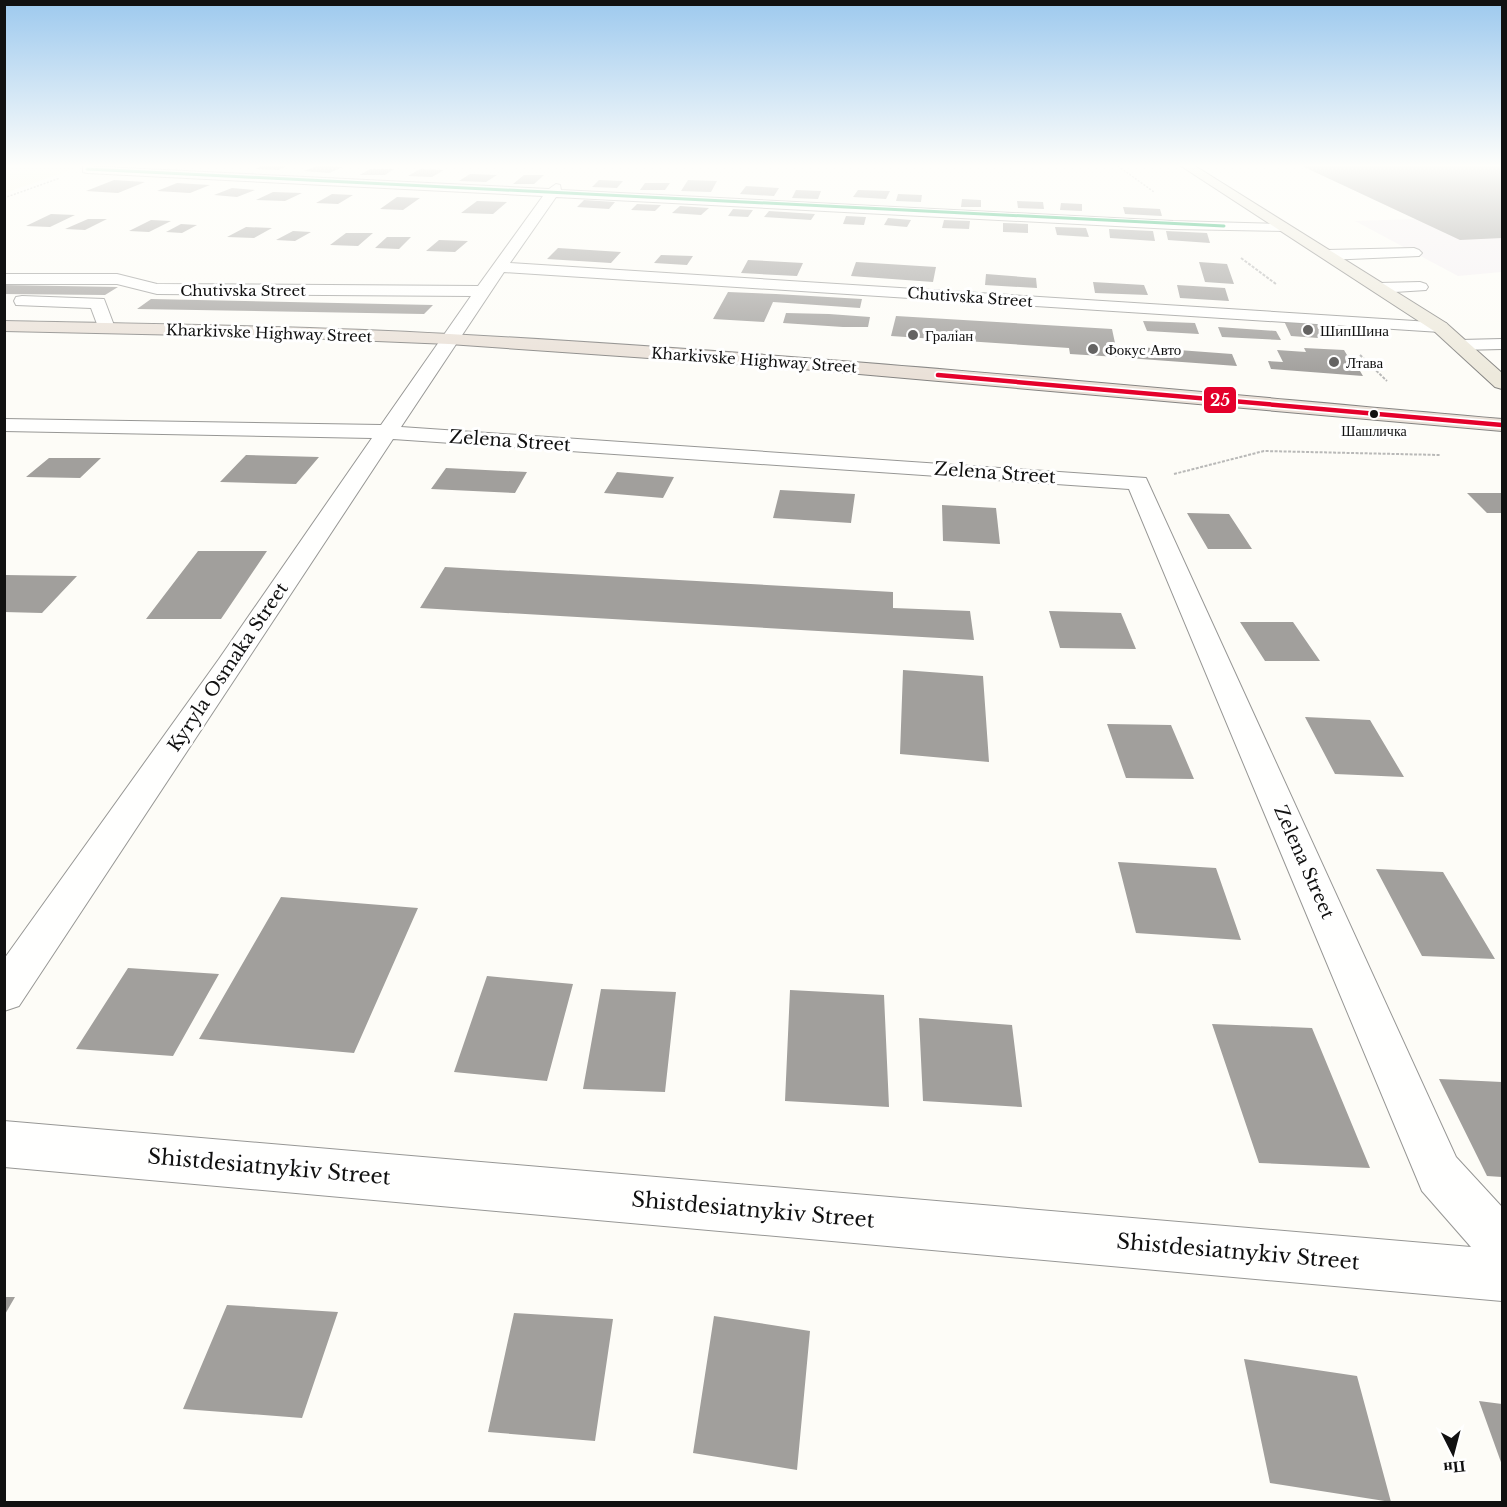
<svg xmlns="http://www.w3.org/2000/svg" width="1507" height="1507" font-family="'Libre Baskerville',serif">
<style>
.industrial{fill:#f5f0f3}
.farmland{fill:#f9f7e4}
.building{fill:#a19f9c}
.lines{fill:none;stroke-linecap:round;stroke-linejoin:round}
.minor-casing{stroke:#979795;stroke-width:2}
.major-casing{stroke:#858482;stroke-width:2}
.highway-casing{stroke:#858482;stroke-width:2}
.path-far1{stroke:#b9b9b8;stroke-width:1.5;stroke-dasharray:2 1.5;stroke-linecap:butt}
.path{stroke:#b9b9b8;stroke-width:2;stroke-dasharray:3 1.5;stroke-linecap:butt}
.minor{fill:#fffffe;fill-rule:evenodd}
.major{fill:#ede9dc;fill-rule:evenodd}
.highway{fill:#eae1d8;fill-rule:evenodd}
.bus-1-casing{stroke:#fff;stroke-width:4.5}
.bus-2-casing{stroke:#fff;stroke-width:8}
.bus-1{stroke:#00a651;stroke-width:3}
.bus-2{stroke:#e4002b;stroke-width:4.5}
.poi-dot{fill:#646362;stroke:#fff;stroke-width:2}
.bus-dot{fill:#111;stroke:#fff;stroke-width:2}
.labels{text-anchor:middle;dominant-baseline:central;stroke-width:6;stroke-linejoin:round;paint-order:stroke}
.far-bus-label{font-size:14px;fill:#111;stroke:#fff}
.far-street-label{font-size:15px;fill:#111;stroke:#fff}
.far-poi-label{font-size:15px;fill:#111;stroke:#fff;text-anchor:start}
.street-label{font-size:18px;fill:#111;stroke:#fff}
.near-street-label{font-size:21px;fill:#111;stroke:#fff}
.line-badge{stroke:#fff;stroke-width:2}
.badge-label{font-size:16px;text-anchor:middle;font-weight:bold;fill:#fff}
</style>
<rect width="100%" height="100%" fill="#fdfcf7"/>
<!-- industrial -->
<path class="industrial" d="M1302 166H1502V272L1458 276 1355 221 1416 219Z"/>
<!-- farmland -->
<path class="farmland" d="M4 166H82L5 193Z"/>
<!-- building -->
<path class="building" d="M261 166H287L279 170 255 169Z
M317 166H328L343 167 329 173 304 171Z
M1302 166H1499L1502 167V238L1460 240Z
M370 169H394L385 175H360Z
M420 169 444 170 432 177 408 176Z
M470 174 497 175 486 182 459 181Z
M524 175H544L534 184H513Z
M114 180 145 182 118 193 86 191Z
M599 180 623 181 617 188 592 187Z
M688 180 717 181 711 192 681 191Z
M177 183 210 185 190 193 157 191Z
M645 183H670L665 190H640Z
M746 186 779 188 774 196 740 194Z
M232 188 255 190 237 197 214 195Z
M796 190 821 191 818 199 792 198Z
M858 190 890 191 886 199 853 197Z
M273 192 302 193 285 201 256 200Z
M332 194 353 195 338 204 316 203Z
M898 194 922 195 921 202 896 201Z
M397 197 420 198 403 210 380 209Z
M962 199 981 200V207H961Z
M584 200 615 202 609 209 577 207Z
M477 201 507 202 493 214 461 213Z
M1017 201 1043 202 1044 209 1018 208Z
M1061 203 1082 204V211L1060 210Z
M637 204 661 205 655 211 631 210Z
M680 206 709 208 701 215 672 213Z
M1123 207 1160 209 1162 216 1125 214Z
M733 209 753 210 748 217 728 216Z
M769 211 815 214 811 220 764 217Z
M51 214 75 215 50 227 26 226Z
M846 216 866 217 864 225 843 224Z
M888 218 911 220 907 227 884 225Z
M88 219H107L85 230 65 229Z
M151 220 171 221 149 232 129 231Z
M944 220 970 221 969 229 942 228Z
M1003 223 1028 224V233L1003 232Z
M181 224 197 225 182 233 166 232Z
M246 227 272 228 254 238 227 237Z
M1055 227 1086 228 1089 237 1057 235Z
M1109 229 1153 231 1155 241 1110 238Z
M293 231 311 232 295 241 276 240Z
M1166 231 1207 233 1210 243 1168 240Z
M346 233H373L358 246 330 245Z
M387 237H411L399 249 375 248Z
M439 240 468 241 455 252 426 251Z
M558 248 621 252 611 263 547 259Z
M661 255 693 256 687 265 654 263Z
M748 260 803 263 797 276 741 273Z
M856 262 936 267 933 282 851 276Z
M1199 262 1227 264 1234 284 1205 282Z
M986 274 1036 278 1037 288 985 285Z
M1093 282 1144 285 1148 295 1095 293Z
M4 285 118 287 105 295 4 294Z
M1177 285 1225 288 1229 301 1180 298Z
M728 292 776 294 862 299 860 308 773 302 764 322 713 319Z
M151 299 433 305 424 314 137 309Z
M786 313 829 314 870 317 868 327H843L783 323Z
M896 316 1112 329 1118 357 1070 354 1069 348 891 336Z
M1143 321 1195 323 1199 334 1147 331Z
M1284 321 1323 324 1332 339 1291 336Z
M1218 327 1276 331 1281 340 1222 337Z
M1125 346 1232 354 1237 366 1127 358Z
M1304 348 1344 350 1347 355 1351 356 1363 376 1271 369 1268 361 1283 362 1277 350 1306 352Z
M246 455 319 457 296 484 220 482Z
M49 458H101L80 478 26 477Z
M446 468 527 472 515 493 431 489Z
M617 472 674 477 663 498 604 493Z
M780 490 855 494 851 523 773 518Z
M1467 493H1502V513H1487Z
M942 505 996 508 1000 544 943 541Z
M1187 513 1229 514 1252 549H1208Z
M198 551H267L221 619H146Z
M445 567 893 592V608L970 611 974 640 420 608Z
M4 575 77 576 42 613 4 612Z
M1049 611 1121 613 1136 649 1060 648Z
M1240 622H1293L1320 661H1265Z
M903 670 983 676 989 762 900 754Z
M1305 717 1370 720 1404 777 1335 774Z
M1107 724 1171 725 1194 779 1126 778Z
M1118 862 1216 868 1241 940 1136 933Z
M1376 869 1443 872 1495 959 1422 956Z
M281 897 418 908 354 1053 199 1039Z
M128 968 219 974 173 1056 76 1049Z
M487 976 573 984 547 1081 454 1072Z
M601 989 676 992 665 1092 583 1089Z
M790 990 884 995 889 1107 785 1101Z
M919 1018 1012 1025 1022 1107 923 1101Z
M1212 1024 1312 1028 1370 1168 1259 1163Z
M1439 1079 1502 1082V1177L1487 1176Z
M4 1297H15L4 1316Z
M227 1305 338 1312 302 1418 183 1409Z
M514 1313 613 1319 595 1441 488 1432Z
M714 1316 810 1331 797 1470 693 1453Z
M1244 1359 1357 1376 1391 1502 1270 1483Z
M1479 1401 1502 1404V1465Z"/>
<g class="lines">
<!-- minor casing -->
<g class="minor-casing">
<path id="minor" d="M83 166 549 189 556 184 560 185 561 190 1173 221 1284 224 1291 228 1289 231 1173 229 556 197 510 263 1446 323 1449 327 1446 331 1440 332 504 272 401 427 1146 478 1456 1157 1502 1207V1301L4 1167V1121L1471 1247 1422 1191 1129 489 393 439 19 1006 4 1011V959L219 659 372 438 4 431V419L381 425 471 296 157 294 117 284H4V274H117L157 284 478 286 543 196 87 173 83 172Z
M1414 248 1419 250 1422 253 1419 256 1327 260 1319 255 1327 250Z
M1420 282 1426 284 1428 287 1426 290 1379 293 1371 288 1379 283Z
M22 296 104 299 115 328 112 332H100L91 308 16 305 14 301 16 297Z
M1502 339V349L1460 350 1454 349 1451 345 1454 341 1460 340Z"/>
</g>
<!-- major casing -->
<g class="major-casing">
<path id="major" d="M1181 166H1195L1446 323 1502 373V389L1495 387 1434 331Z"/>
</g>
<!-- highway casing -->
<g class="highway-casing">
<path id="highway" d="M4 321C153 324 301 326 449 334 801 353 1151 388 1502 419V431L791 368 449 344 280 337 4 331Z"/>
</g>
<!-- path-far1 -->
<path class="path-far1" d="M1118 166 1154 192
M4 198 60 178"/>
<!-- path -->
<path class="path" d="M1241 258 1276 284
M1360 355 1387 381
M1174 474 1264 451 1440 455"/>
<!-- minor -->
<use href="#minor" class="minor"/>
<!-- major -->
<use href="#major" class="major"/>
<!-- highway -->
<use href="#highway" class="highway"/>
<!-- bus-1 casing -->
<g class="bus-1-casing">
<path id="bus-1" d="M87 169 1224 226"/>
</g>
<!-- bus-2 casing -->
<g class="bus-2-casing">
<path id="bus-2" d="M938 375 1502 425"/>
</g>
<!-- bus-1 -->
<use href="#bus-1" class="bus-1"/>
<!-- bus-2 -->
<use href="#bus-2" class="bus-2"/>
</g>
<!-- sky -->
<linearGradient id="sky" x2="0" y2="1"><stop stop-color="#9dc9ee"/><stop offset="0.44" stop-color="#fefefb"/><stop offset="1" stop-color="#fefefb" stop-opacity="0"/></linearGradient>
<rect width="1507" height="377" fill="url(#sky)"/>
<!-- markers -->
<g class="poi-dot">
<circle cx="1308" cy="330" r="6"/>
<circle cx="913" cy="335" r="6"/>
<circle cx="1093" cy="349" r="6"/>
<circle cx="1334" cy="362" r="6"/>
</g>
<circle class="bus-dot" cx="1374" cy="414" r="5"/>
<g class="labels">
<!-- far-bus labels -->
<g class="far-bus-label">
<text x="1374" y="431">Шашличка</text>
</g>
<!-- far-street labels -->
<g class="far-street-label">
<text x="243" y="290">Chutivska Street</text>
<text transform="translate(970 297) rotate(4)">Chutivska Street</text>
<text transform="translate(269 333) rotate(2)">Kharkivske Highway Street</text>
<text transform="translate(754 360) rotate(4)">Kharkivske Highway Street</text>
</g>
<!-- far-poi labels -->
<g class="far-poi-label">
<text x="1320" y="330">ШипШина</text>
<text x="925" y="335">Граліан</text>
<text x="1105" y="349">Фокус Авто</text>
<text x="1346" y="362">Лтава</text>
</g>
<!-- street labels -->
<g class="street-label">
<text transform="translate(510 441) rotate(4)">Zelena Street</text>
<text transform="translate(995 473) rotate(4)">Zelena Street</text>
<text transform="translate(228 667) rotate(-56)">Kyryla Osmaka Street</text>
<text transform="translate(1304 862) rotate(66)">Zelena Street</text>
</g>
<!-- near-street labels -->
<g class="near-street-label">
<text transform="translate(269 1167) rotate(5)">Shistdesiatnykiv Street</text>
<text transform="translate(753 1210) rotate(5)">Shistdesiatnykiv Street</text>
<text transform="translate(1238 1252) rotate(5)">Shistdesiatnykiv Street</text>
</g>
</g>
<rect class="line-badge" x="1203" y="386" width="34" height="28" rx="6" fill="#e4002b"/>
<g class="badge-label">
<text x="1220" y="406">25</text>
</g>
<!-- border -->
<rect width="1507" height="1507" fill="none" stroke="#111111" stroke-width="12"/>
<!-- north arrow -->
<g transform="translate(1453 1453) rotate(174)" stroke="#ffffff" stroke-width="4.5" paint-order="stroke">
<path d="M0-4.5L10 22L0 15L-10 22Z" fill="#111111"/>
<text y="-9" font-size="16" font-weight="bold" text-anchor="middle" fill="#111111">Пн</text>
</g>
</svg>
